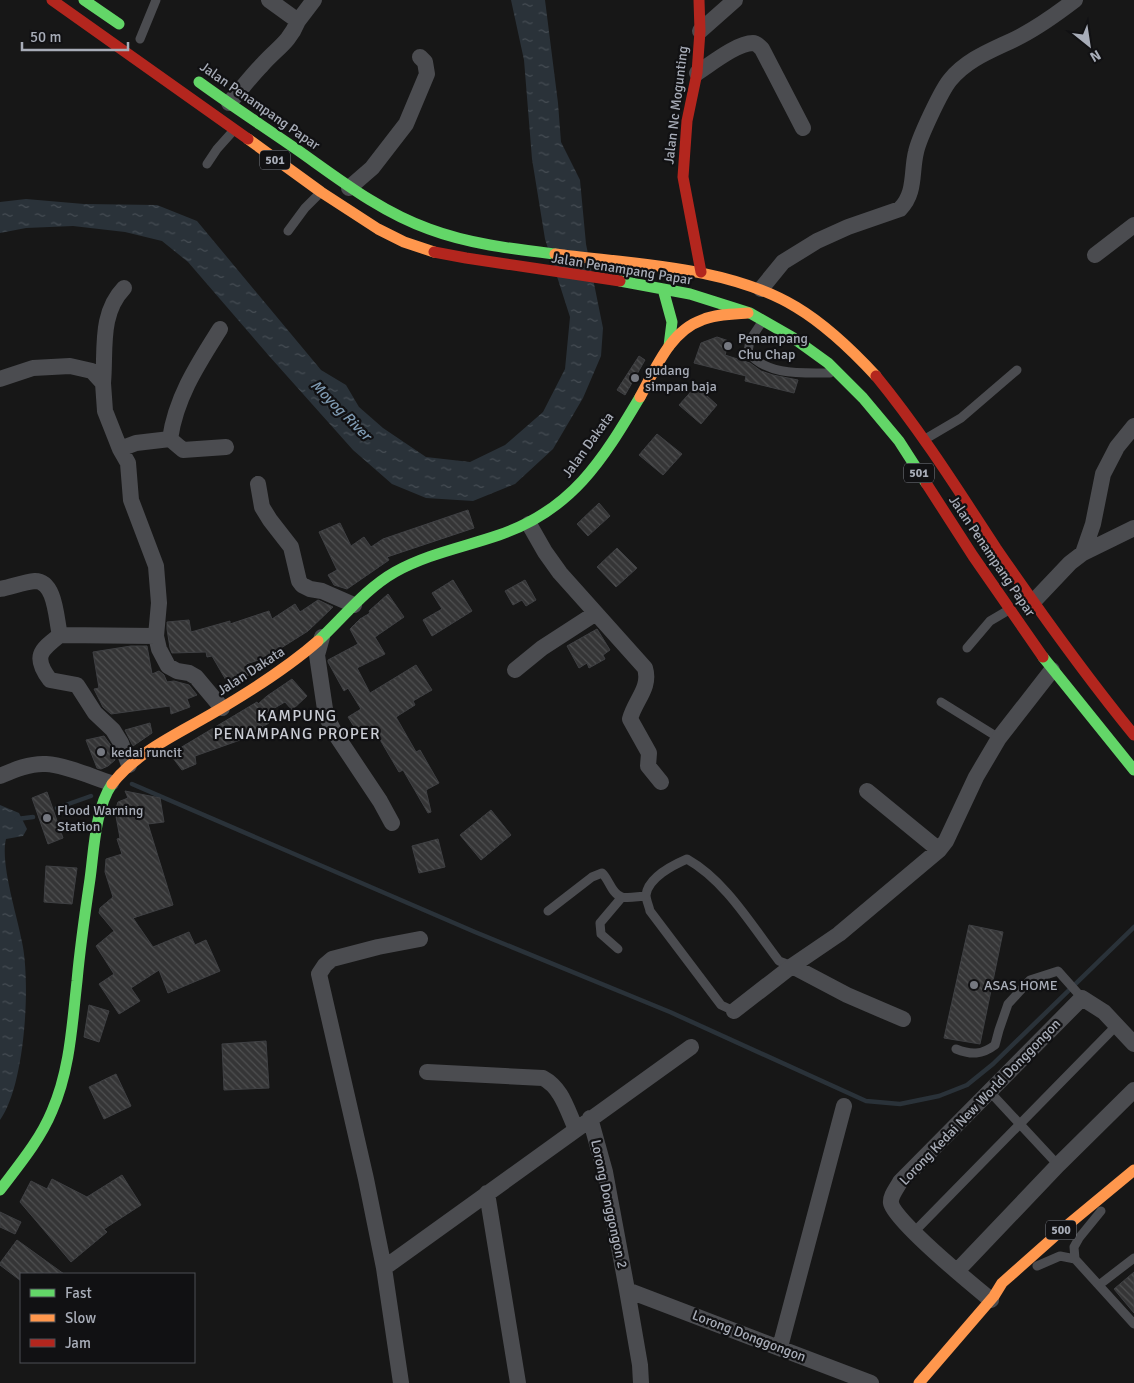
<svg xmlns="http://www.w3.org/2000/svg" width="1134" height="1383" font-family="Signika,sans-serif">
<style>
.water{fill:url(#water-ripples)}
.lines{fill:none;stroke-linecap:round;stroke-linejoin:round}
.stream{stroke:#2a3239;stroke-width:4.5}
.building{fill:url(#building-back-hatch);stroke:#3f4043}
.lane{stroke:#4b4c50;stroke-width:9}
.street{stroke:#4b4c50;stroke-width:16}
.fast{stroke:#63d668;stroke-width:11}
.slow{stroke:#ff974d;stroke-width:11}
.jam{stroke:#b3261e;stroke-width:11}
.poi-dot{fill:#757880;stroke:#111113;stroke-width:2}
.labels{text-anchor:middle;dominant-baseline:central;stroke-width:4.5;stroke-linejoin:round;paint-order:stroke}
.shield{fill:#111113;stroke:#7b7e86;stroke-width:1}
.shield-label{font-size:12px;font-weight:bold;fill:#a8adb8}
.street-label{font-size:14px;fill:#a8adb8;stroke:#111113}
.poi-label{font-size:14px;fill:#a8adb8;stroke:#111113;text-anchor:start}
.water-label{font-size:15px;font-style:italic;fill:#7f9bb3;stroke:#111113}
.quarter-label{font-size:16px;letter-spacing:1px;fill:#c9ccd4;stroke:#111113}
</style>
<defs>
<pattern id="water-ripples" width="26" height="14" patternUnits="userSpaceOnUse" patternTransform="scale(1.25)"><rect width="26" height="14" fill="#2a3239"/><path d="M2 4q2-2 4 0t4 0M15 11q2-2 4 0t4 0" fill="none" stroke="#464d54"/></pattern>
<pattern id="building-back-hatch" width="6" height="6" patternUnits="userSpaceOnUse" patternTransform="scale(1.25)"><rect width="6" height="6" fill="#353536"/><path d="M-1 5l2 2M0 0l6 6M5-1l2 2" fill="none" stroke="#4f5051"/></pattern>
</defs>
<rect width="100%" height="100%" fill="#171717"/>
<!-- water -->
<path class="water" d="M511 0H545L558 103 561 142 580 180 586 244 603 328 601 356 583 398 553 449 515 484 473 501 426 498 392 484 353 450 270 357 188 262 162 241 125 232 73 226 26 228 0 233V202L26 199 84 204 157 205 197 221 321 370 346 385 359 407 383 428 426 457 470 462 505 445 543 412 565 369 570 317 545 239 532 159 524 60Z
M0 805 19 813 27 829 23 836 6 839C0 863 17 915 22 942 31 983 25 1086 0 1120Z"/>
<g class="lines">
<!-- stream -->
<path class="stream" d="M132 784 475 932 670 1012 866 1101 900 1104 939 1096 967 1085 993 1064 1134 927
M57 808 91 796
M17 819 33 817"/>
</g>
<!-- building -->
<path class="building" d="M717 337 729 341 725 355 750 363 761 371 773 375 798 380 794 393 745 381 746 376 694 363 701 343Z
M639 356 645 360 625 395 617 390Z
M696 386 717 405 701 424 679 405Z
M657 434 682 454 663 475 639 455Z
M599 503 610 516 588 536 577 524Z
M468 510 474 528 387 557 389 560 347 589 334 585 328 575 337 570 319 532 340 523 351 546 364 537 371 547 383 539Z
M617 548 637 568 616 587 597 567Z
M453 580 472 611 432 636 423 620 442 609 432 593Z
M525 580 536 600 526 606 522 600 513 605 505 591Z
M388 594 404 617 375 637 385 654 357 668 370 693 416 665 432 690 413 701 415 705 396 717 416 752 420 750 439 783 426 790 431 812 428 813 403 770 399 772 375 731 362 739 348 717 361 709 348 688 344 691 328 662V660L358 644 350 629 360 619 370 613 369 611Z
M318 600 333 607 308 631 281 648 282 652 281 653 246 664 249 675 230 687 212 656 207 657 206 652 172 653 170 648 167 629V622L189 620 191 632 230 621V624L269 611 272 619 295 604 300 612Z
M597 629 610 650 603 655 605 659 589 668 587 663 579 668 567 646Z
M131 646H147L152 674 159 671 164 675 167 682 174 681 189 685 197 695 187 699 190 707 171 714 170 706 111 714 103 707 94 689 99 688 93 652Z
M292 679 307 696 292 710 285 702 264 714 269 723 243 739 195 756 196 764 182 770 170 754 257 702 258 704 267 696Z
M150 723 152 733 133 746 125 730Z
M104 736 112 747 115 760 108 766 101 769 97 768 86 740Z
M125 791 160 798 164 822 148 824 173 905 133 918 153 947 189 932 195 945 206 940 220 971 168 993 159 970 131 988 140 1001 119 1014 99 984 114 974 96 946 114 931 99 913 100 908 113 897 105 872 106 859 122 854 117 839 120 838 115 811 118 802 128 798Z
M47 792 63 838 48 844 32 798Z
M491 810 511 835 481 860 460 835Z
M438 839 445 867 419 873 412 846Z
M46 866 77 868 72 904 44 902Z
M969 925 1003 932 980 1044 944 1038Z
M89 1005 109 1011 99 1042 84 1037Z
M266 1041 269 1088 224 1090 222 1044Z
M116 1074 131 1106 104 1119 89 1087Z
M122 1175 141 1205 104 1229 107 1232 71 1262 20 1202 31 1181 47 1189 52 1179 87 1197Z
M0 1212 21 1222 15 1234 0 1227Z
M17 1240 64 1274H21V1281L0 1265V1263Z
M1134 1272V1313L1114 1289Z"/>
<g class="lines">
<!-- lane -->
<path class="lane" d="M140 39 156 0
M207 164 217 149 234 130
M288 231 305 208 319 194
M762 322 750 340 748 352C766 376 803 373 830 373
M927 438 961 418 1017 370
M967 648 990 621 1007 611
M941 702 999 738
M548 911 592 877 602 873C609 879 612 895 622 897 629 899 639 896 646 896
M618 949 601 934 600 923 622 897
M734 1011 721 1005 650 911C649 906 646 900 646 895 648 878 673 865 687 859 726 881 752 926 779 961L792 966
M956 1049C971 1055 982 1055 995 1045L999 1030 1008 1004 1030 980 1058 971 1082 998
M990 1092 1058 1165
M914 1232 1116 1026
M1075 1259 1074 1247 1079 1238 1101 1211
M1037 1266 1060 1256 1075 1259 1134 1324
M1099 1285 1134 1258"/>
<!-- street -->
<path class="street" d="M298 21 314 0
M700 31 735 0
M697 73C711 64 737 43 753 43 757 43 759 46 762 49L803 128
M229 103C240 91 250 77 262 65 277 48 289 43 298 21L269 0
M349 188 372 168 406 124 427 74 425 62 420 57
M1095 255 1134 225
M761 289 783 262 817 241 848 227 900 209C916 193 911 172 916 152 919 138 941 91 950 80 969 57 996 49 1021 36 1040 26 1058 13 1075 0
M0 379 33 368 70 366 92 371 103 383 105 411 120 449 128 463 131 500 156 566 159 603 156 636 159 649 168 666 177 671 189 673 196 677 222 708
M103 383C106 350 99 314 124 288
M170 439 183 450 226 447
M120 449 136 443 170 439C176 397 198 364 220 329
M258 484 262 507 270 520 291 547 299 581 302 585 310 589 322 591 354 605
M529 524 545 552 560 573 645 668C651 688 635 700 630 719L649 753 648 766 661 782
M1083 553 1134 528
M0 589C11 587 24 582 35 581 56 581 56 620 60 635
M1033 602 1070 563 1083 553 1093 524 1103 474 1117 447 1134 426
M322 637 317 655 326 716 336 735 380 801 392 823
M515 670 542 648 596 613
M129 765 121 743 113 730 95 713 77 685 50 680C32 656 41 650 60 635L156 636
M0 776C14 770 30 763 46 764 66 765 92 777 111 783
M867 791 939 850
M792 966 847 995 903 1019
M734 1011 792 966 839 934 939 850 946 841 976 777 999 738 1052 670
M427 1072 543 1078C562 1088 567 1110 576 1129
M590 1118 605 1172 627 1290 640 1365 641 1383
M487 1193 518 1383
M384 1268 691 1047
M957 1271 1058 1165 1134 1090
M627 1290 871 1383
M991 1300C974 1286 893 1220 891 1203 890 1196 897 1188 900 1182L1082 998 1104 1012 1134 1044
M780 1347 844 1106
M401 1383 384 1268 366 1179 319 974 325 965 332 959 378 947 420 939"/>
<!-- fast -->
<path class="fast" d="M84 0 119 24
M199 82C232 106 266 128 299 151 340 180 381 212 429 229 469 244 513 249 555 254
M620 281 690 294 750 313 792 337 828 363 863 398 899 441 926 483
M663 289 672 322 669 346
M318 641C343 618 365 589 395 572 427 554 464 547 499 535 572 510 602 461 640 397
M1043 657 1134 770
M0 1190C19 1165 40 1140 52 1111 70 1070 72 1025 77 981 80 947 85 913 90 879 94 850 95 809 112 784"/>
<!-- slow -->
<path class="slow" d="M248 139 321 192 378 229 404 242 434 252
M555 254C632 264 728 266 796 307 826 325 852 350 876 376
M640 397C655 370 670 331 702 320 716 314 733 314 748 313
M112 784C136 753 175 735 208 716 246 694 285 670 318 641
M919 1383 994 1296 1002 1283 1064 1228 1134 1170"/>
<!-- jam -->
<path class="jam" d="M52 0 248 139
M699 0 700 31 697 73 687 121 683 177 701 272
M434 252 466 258 620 281
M876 376C921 431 958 490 996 548 1040 612 1085 675 1134 735
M926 483 973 556 1043 657"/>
</g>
<!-- markers -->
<g class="poi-dot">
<circle cx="728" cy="346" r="5"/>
<circle cx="635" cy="378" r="5"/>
<circle cx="101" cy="752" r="5"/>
<circle cx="47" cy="818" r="5"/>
<circle cx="974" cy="985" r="5"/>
</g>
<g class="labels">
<!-- shield labels -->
<g class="shield">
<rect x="260" y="150.5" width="30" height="19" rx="4"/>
<rect x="904" y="463.5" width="30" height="19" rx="4"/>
<rect x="1046" y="1220.5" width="30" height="19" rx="4"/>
</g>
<g class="shield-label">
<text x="275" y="160">501</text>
<text x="919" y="473">501</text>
<text x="1061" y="1230">500</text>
</g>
<!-- street labels -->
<g class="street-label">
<text transform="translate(676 105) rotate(-83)">Jalan Nc Mogunting</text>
<text transform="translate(260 106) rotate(35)">Jalan Penampang Papar</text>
<text transform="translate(622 269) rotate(9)">Jalan Penampang Papar</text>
<text transform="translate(588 445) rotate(-54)">Jalan Dakata</text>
<text transform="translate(992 556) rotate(56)">Jalan Penampang Papar</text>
<text transform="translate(251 671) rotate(-33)">Jalan Dakata</text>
<text transform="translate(980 1102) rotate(-46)">Lorong Kedai New World Donggongon</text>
<text transform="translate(609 1204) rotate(78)">Lorong Donggongon 2</text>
<text transform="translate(749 1336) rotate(21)">Lorong Donggongon</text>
</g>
<!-- poi labels -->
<g class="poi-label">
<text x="738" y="338">Penampang<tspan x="738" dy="16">Chu Chap</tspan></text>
<text x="645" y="370">gudang<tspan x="645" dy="16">simpan baja</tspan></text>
<text x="111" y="752">kedai runcit</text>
<text x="57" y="810">Flood Warning<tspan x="57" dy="16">Station</tspan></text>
<text x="984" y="985">ASAS HOME</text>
</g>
<!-- water labels -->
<g class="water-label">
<text transform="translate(341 410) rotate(45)">Moyog River</text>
</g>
<!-- quarter labels -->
<g class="quarter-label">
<text x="297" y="716">KAMPUNG<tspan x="297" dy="18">PENAMPANG PROPER</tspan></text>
</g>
</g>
<!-- legend -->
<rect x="20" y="1273" width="175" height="90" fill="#111113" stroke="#4d4f55"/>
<rect x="30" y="1289" width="25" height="8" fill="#63d668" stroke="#4d4f55"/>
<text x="65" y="1298" font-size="15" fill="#a8adb8">Fast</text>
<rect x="30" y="1314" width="25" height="8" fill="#ff974d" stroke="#4d4f55"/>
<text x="65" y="1323" font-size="15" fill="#a8adb8">Slow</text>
<rect x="30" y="1339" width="25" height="8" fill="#b3261e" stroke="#4d4f55"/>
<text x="65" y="1348" font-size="15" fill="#a8adb8">Jam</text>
<!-- north arrow -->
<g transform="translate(1089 45) rotate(150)" stroke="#111113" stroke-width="4" paint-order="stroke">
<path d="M0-4L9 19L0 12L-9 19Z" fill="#a8adb8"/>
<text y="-8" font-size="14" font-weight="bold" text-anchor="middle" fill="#a8adb8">N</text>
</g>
<!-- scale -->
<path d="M22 42v8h106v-8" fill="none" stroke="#a8adb8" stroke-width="2.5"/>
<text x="30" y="42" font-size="15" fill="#a8adb8" stroke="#111113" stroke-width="4" paint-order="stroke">50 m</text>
</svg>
